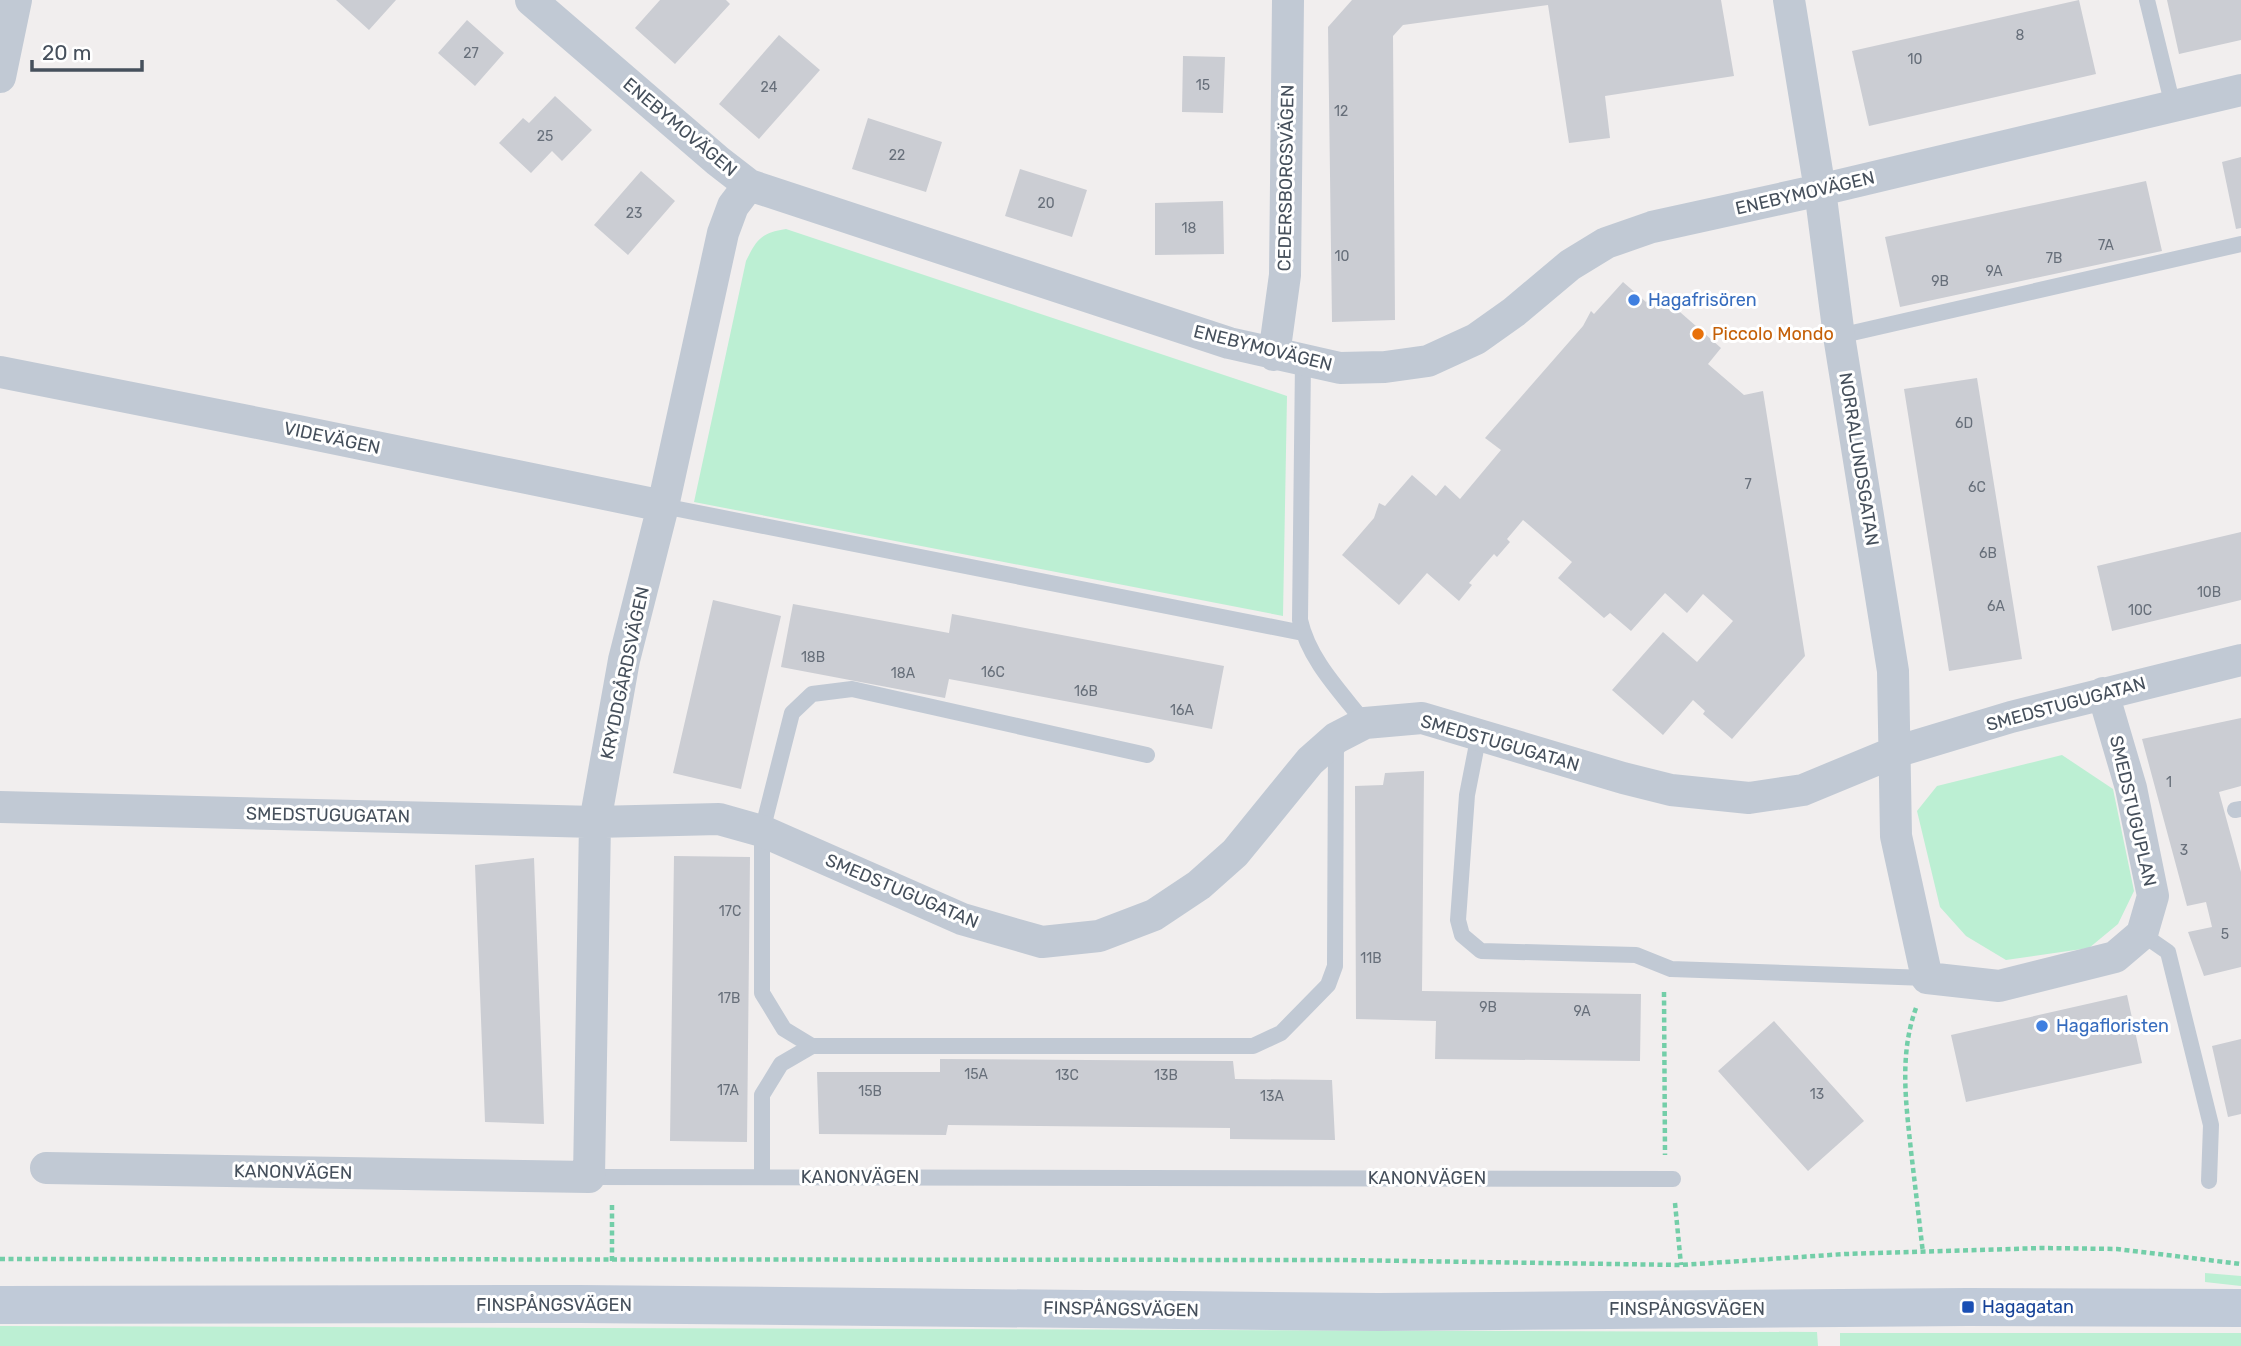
<svg xmlns="http://www.w3.org/2000/svg" width="2241" height="1346" font-family="Rubik,sans-serif">
<style>
.green{fill:#bcefd3}
.building{fill:#cbcdd3}
.lines{fill:none;stroke-linecap:round;stroke-linejoin:round}
.path{stroke:#73cea8;stroke-width:4.5;stroke-dasharray:5 3.5;stroke-linecap:butt}
.service{stroke:#c1c9d4;stroke-width:16}
.minor{stroke:#c1c9d4;stroke-width:32}
.secondary{stroke:#c0cad8;stroke-width:38}
.shop-dot{fill:#3f7fe0;stroke:#fff;stroke-width:2.5}
.food-dot{fill:#e8710a;stroke:#fff;stroke-width:2.5}
.transit-dot{fill:#1a4fb4;stroke:#fff;stroke-width:2.5}
.labels{text-anchor:middle;dominant-baseline:central;stroke-width:6;stroke-linejoin:round;paint-order:stroke}
.number-label{font-size:14px;fill:#676f7a}
.street-label{font-size:18px;fill:#46505c;stroke:#fff}
.shop-label{font-size:18px;fill:#366cbe;stroke:#fff;text-anchor:start}
.food-label{font-size:18px;fill:#c56008;stroke:#fff;text-anchor:start}
.transit-label{font-size:18px;fill:#164399;stroke:#fff;text-anchor:start}
</style>
<rect width="100%" height="100%" fill="#f1eeee"/>
<!-- green -->
<path class="green" d="M786 229 1287 396 1283 616 694 502 746 261C757 239 761 233 786 229Z
M2062 755 2113 789 2134 891 2118 924 2089 948 2006 960 1966 936 1940 907 1917 811 1937 786Z
M2205 1273 2241 1276V1286L2205 1282Z
M0 1326 1817 1332 1818 1346H0Z
M1840 1333H2241V1346H1840Z"/>
<!-- building -->
<path class="building" d="M336 0H396L369 30Z
M660 0H726L730 4 675 64 635 28Z
M1352 0H1721L1734 76 1605 96 1610 138 1569 143 1548 5 1403 25 1393 36 1395 320 1332 322 1328 27Z
M2079 0 2096 74 1869 126 1852 51Z
M2167 0H2241V40L2179 54Z
M467 20 504 53 475 86 438 53Z
M779 35 820 70 759 139 719 104Z
M1183 56 1225 57 1223 113 1182 112Z
M555 96 592 130 562 161 552 151 531 173 499 143 523 118 529 123Z
M868 118 942 142 926 192 852 169Z
M2241 157V228L2236 229 2222 162Z
M1020 169 1087 190 1072 237 1005 216Z
M641 171 675 201 628 255 594 225Z
M2146 181 2162 251 1900 307 1885 237Z
M1223 201 1224 254 1155 255V203Z
M1623 282 1646 302 1656 291 1721 348 1708 364 1744 395 1763 391 1805 656 1732 739 1703 714 1705 711 1693 700 1663 735 1612 690 1663 632 1697 662 1733 621 1703 594 1687 613 1665 593 1631 631 1610 613 1604 618 1558 578 1572 562 1523 520 1507 539 1510 542 1497 557 1494 554 1469 583 1472 585 1459 601 1427 573 1399 605 1342 555 1374 518 1379 503 1385 506 1412 475 1436 496 1445 485 1460 499 1501 450 1485 438 1583 326 1591 311 1594 314Z
M1977 378 2022 659 1949 671 1904 389Z
M2241 532V600L2112 631 2097 566Z
M713 600 781 616 741 789 673 773Z
M793 604 949 633 952 614 1224 666 1212 729 949 679 945 698 781 667Z
M2241 718V786L2219 792 2241 872V967L2204 976 2188 932 2212 927 2206 902 2187 906 2142 739Z
M1424 771 1422 991 1641 994 1640 1061 1435 1059 1436 1021 1356 1019 1355 786 1383 785 1385 773Z
M674 856 750 857 747 1142 670 1141Z
M534 858 544 1124 485 1122 475 865Z
M2127 995 2142 1063 1966 1102 1951 1035Z
M1774 1021 1864 1121 1808 1171 1718 1071Z
M2241 1039V1114L2228 1117 2212 1046Z
M940 1059 1233 1061 1235 1079 1332 1080 1335 1140 1230 1139V1128L948 1125 946 1135 819 1134 817 1072H940Z"/>
<g class="lines">
<!-- path -->
<path class="path" d="M1664 992 1665 1155
M1916 1008C1899 1055 1906 1103 1911 1151 1915 1185 1919 1219 1923 1253
M1675 1203 1681 1265
M0 1259 1341 1260 1681 1265 1845 1254 2043 1248 2117 1249 2241 1264
M612 1261V1202"/>
<!-- service -->
<path class="service" d="M2147 0 2173 106
M1839 336 2241 244
M1303 361 1300 620C1309 660 1340 691 1365 723
M663 506 1303 633
M1479 734 1467 795 1458 920 1462 935 1481 951 1636 955 1671 969 1927 978
M1147 755 852 689 812 694 792 713 762 831V993L784 1029 812 1046H1253L1281 1033 1328 985 1335 966 1336 738
M2235 810 2241 809
M2142 934 2168 952 2211 1125 2209 1181
M762 1176V1095L781 1064 812 1046
M589 1177 1673 1179"/>
<!-- minor -->
<path class="minor" d="M531 0 718 161 749 185 1229 343 1340 368 1385 367 1428 361 1476 339 1514 312 1570 265 1606 243 1652 227 1820 190 2241 90
M1789 0 1820 190 1839 336 1893 671 1896 836 1927 978 1999 986 2115 957 2142 934 2153 896 2131 788 2103 693
M0 77 16 0
M1274 355 1285 275 1288 0
M0 372 298 431 663 506
M0 807 595 822 719 819 762 831 962 919 1042 942 1099 936 1154 915 1199 885 1235 853 1310 761 1336 738 1365 723 1422 718 1623 778 1671 790 1749 798 1803 790 1895 752 2011 717 2241 660
M46 1168 589 1177 595 822 624 660 663 506 723 233 733 206 749 185"/>
<!-- secondary -->
<path class="secondary" d="M0 1305 580 1304 1378 1312 1968 1307 2241 1308"/>
</g>
<!-- markers -->
<g class="shop-dot">
<circle cx="1634" cy="300" r="7"/>
<circle cx="2042" cy="1026" r="7"/>
</g>
<circle class="food-dot" cx="1698" cy="334" r="7"/>
<rect class="transit-dot" x="1961" y="1300" width="14" height="14" rx="3.5"/>
<g class="labels">
<!-- number labels -->
<g class="number-label">
<text x="2020" y="35">8</text>
<text x="471" y="53">27</text>
<text x="1915" y="59">10</text>
<text x="1203" y="85">15</text>
<text x="769" y="87">24</text>
<text x="1341" y="111">12</text>
<text x="545" y="136">25</text>
<text x="897" y="155">22</text>
<text x="1046" y="203">20</text>
<text x="634" y="213">23</text>
<text x="1189" y="228">18</text>
<text x="2106" y="245">7A</text>
<text x="1342" y="256">10</text>
<text x="2054" y="258">7B</text>
<text x="1994" y="271">9A</text>
<text x="1940" y="281">9B</text>
<text x="1964" y="423">6D</text>
<text x="1748" y="484">7</text>
<text x="1977" y="487">6C</text>
<text x="1988" y="553">6B</text>
<text x="2209" y="592">10B</text>
<text x="1996" y="606">6A</text>
<text x="2140" y="610">10C</text>
<text x="813" y="657">18B</text>
<text x="993" y="672">16C</text>
<text x="903" y="673">18A</text>
<text x="1086" y="691">16B</text>
<text x="1182" y="710">16A</text>
<text x="2169" y="782">1</text>
<text x="2184" y="850">3</text>
<text x="730" y="911">17C</text>
<text x="2225" y="934">5</text>
<text x="1371" y="958">11B</text>
<text x="729" y="998">17B</text>
<text x="1488" y="1007">9B</text>
<text x="1582" y="1011">9A</text>
<text x="976" y="1074">15A</text>
<text x="1067" y="1075">13C</text>
<text x="1166" y="1075">13B</text>
<text x="728" y="1090">17A</text>
<text x="870" y="1091">15B</text>
<text x="1817" y="1094">13</text>
<text x="1272" y="1096">13A</text>
</g>
<!-- street labels -->
<g class="street-label">
<text transform="translate(680 127) rotate(40)">ENEBYMOVÄGEN</text>
<text transform="translate(1286 178) rotate(-89)">CEDERSBORGSVÄGEN</text>
<text transform="translate(1805 193) rotate(-13)">ENEBYMOVÄGEN</text>
<text transform="translate(1263 348) rotate(14)">ENEBYMOVÄGEN</text>
<text transform="translate(332 438) rotate(12)">VIDEVÄGEN</text>
<text transform="translate(1859 459) rotate(81)">NORRALUNDSGATAN</text>
<text transform="translate(625 673) rotate(-78)">KRYDDGÅRDSVÄGEN</text>
<text transform="translate(2066 704) rotate(-15)">SMEDSTUGUGATAN</text>
<text transform="translate(1500 743) rotate(16)">SMEDSTUGUGATAN</text>
<text transform="translate(2133 811) rotate(77)">SMEDSTUGUPLAN</text>
<text transform="translate(328 815) rotate(1)">SMEDSTUGUGATAN</text>
<text transform="translate(902 891) rotate(23)">SMEDSTUGUGATAN</text>
<text transform="translate(293 1172) rotate(1)">KANONVÄGEN</text>
<text x="860" y="1177">KANONVÄGEN</text>
<text x="1427" y="1178">KANONVÄGEN</text>
<text x="554" y="1305">FINSPÅNGSVÄGEN</text>
<text transform="translate(1121 1309) rotate(1)">FINSPÅNGSVÄGEN</text>
<text x="1687" y="1309">FINSPÅNGSVÄGEN</text>
</g>
<!-- shop labels -->
<g class="shop-label">
<text x="1648" y="300">Hagafrisören</text>
<text x="2056" y="1026">Hagafloristen</text>
</g>
<!-- food labels -->
<g class="food-label">
<text x="1712" y="334">Piccolo Mondo</text>
</g>
<!-- transit labels -->
<g class="transit-label">
<text x="1982" y="1307">Hagagatan</text>
</g>
</g>
<!-- scale -->
<path d="M32 60v10h110v-10" fill="none" stroke="#46505c" stroke-width="3.5"/>
<text x="42" y="60" font-size="21" fill="#46505c" stroke="#ffffff" stroke-width="5" paint-order="stroke">20 m</text>
</svg>
